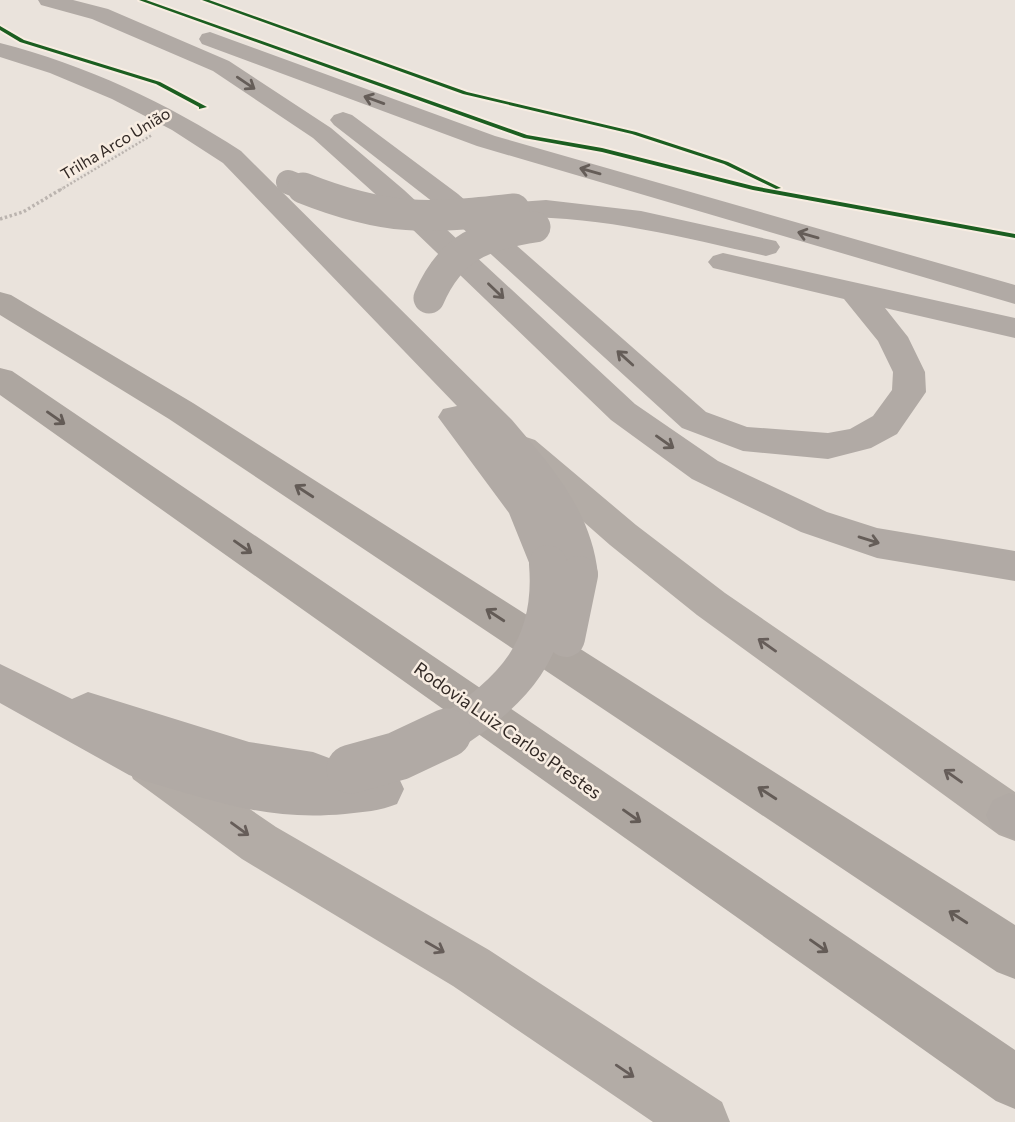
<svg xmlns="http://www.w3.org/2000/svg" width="1015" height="1122" font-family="Commissioner,sans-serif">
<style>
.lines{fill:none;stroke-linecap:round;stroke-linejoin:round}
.path-far1{stroke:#bbb4af;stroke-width:2.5;stroke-dasharray:2 2;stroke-linecap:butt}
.path{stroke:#bbb4af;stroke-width:3.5;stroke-dasharray:2.5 2.5;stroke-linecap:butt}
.secondary{fill:#b3aca6;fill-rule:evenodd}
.primary{fill:#b1aaa5;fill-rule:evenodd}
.trunk{fill:#ada6a0;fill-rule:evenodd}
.primary-bridge-far3{stroke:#b1aaa5;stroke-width:24}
.primary-bridge-far2{stroke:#b1aaa5;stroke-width:31}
.primary-bridge-far1{stroke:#b1aaa5;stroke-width:38}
.primary-bridge{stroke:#b1aaa5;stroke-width:49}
.cycleway-casing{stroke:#f8ede2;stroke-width:4}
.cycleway{fill:#1b5e20;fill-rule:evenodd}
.oneway{stroke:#655d58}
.oneway2{stroke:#635b56}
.oneway3{stroke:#665d59}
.labels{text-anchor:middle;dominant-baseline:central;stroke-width:5;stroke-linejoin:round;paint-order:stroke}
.far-street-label{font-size:16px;fill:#322925;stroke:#f8ede2}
.street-label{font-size:18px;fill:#322925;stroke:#f8ede2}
</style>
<rect width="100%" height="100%" fill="#eae3dc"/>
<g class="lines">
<!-- path-far1 -->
<path class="path-far1" d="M60 190 152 135"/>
<!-- path -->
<path class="path" d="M0 219 23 212 63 188"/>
<!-- secondary -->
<path class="secondary" d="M523 436 535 440 636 525 725 593 1015 792V841L999 835 697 615 610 545 511 458 505 449 511 440Z
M149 745 165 751 276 827 489 950 722 1102 730 1122H653L453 986 242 859 133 779 127 765 133 751Z"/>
<!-- primary -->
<path class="primary" d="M38 0H73L108 9 229 61 331 128 404 190 635 404 718 461 827 512 877 528 1015 551V581L877 558 801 532 692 479 611 420 384 202 313 138 213 71 92 19 41 5Z
M210 32 495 136 1015 285V304L477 146 202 44 199 39 202 34Z
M0 43C86 65 167 103 241 151L512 420C552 467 592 512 598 575L593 586 579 591 565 586 560 575 548 579 534 575 509 513 438 417 443 409 457 406 223 163 172 130 112 99 50 73 0 57Z
M343 112 352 115 458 194 706 412 747 427 828 433 850 429 873 416 892 390 893 372 878 341 844 299 713 268 708 262 713 256 723 253 1015 318V338L885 308 908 337 925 372 926 392 897 434 871 448 828 459 743 451 682 428 438 206 334 125 330 120 334 115Z
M546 200 641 211 776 241 780 247 776 253 766 256C682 237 601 216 514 217L504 215 500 209 504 203Z
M0 664 72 699 88 692 249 742 313 752 329 758 335 772 381 768 397 774 404 789 397 804C380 811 363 812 345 814 267 821 218 802 145 781L129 775 0 703Z
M1009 793 1015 795V839L993 830 986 815 993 800Z"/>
<!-- trunk -->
<path class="trunk" d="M0 292 11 295 193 403 1015 925V979L997 972 169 419 0 315Z
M0 368 12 371 1015 1050V1109L996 1101 0 395Z"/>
<!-- primary-bridge-far3 -->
<path class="primary-bridge-far3" d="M288 182 308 190"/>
<!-- primary-bridge-far2 -->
<path class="primary-bridge-far2" d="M303 188C386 221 427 219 514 209
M429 298C451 247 483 235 535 227"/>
<!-- primary-bridge-far1 -->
<path class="primary-bridge-far1" d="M566 638 579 575
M445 735C513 693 555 648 548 564"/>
<!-- primary-bridge -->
<path class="primary-bridge" d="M351 769 398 756 447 733"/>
<!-- cycleway casing -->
<g class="cycleway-casing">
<path id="cycleway" d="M139 0H146L527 135 602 148 753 186 1015 234V238L753 190 602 152 524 138Z
M202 0H209L467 92 636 132 728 162 781 188 776 189 724 164 632 134 463 94Z
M0 26 24 40 160 82 207 107 199 109V107L156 84 20 42 0 30Z"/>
</g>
<!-- cycleway -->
<use href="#cycleway" class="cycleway"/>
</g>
<!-- one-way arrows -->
<defs><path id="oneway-shaft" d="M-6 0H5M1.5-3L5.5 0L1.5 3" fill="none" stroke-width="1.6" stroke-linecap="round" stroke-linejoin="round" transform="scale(1.75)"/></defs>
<g class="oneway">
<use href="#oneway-shaft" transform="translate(246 83) rotate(34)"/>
<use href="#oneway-shaft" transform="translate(374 100) rotate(-160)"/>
<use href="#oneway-shaft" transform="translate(590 171) rotate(-164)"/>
<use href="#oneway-shaft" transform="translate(808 235) rotate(-164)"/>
<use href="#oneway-shaft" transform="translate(496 291) rotate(44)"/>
<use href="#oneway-shaft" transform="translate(625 358) rotate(-138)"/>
<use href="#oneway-shaft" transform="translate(665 442) rotate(35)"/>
<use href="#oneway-shaft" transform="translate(869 540) rotate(17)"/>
</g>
<g class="oneway2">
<use href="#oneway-shaft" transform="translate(56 418) rotate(35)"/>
<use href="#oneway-shaft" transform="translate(304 491) rotate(-147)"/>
<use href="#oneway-shaft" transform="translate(243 547) rotate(35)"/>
<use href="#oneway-shaft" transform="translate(495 615) rotate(-147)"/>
<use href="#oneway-shaft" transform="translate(767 793) rotate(-147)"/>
<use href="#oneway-shaft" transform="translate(632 816) rotate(35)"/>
<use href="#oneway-shaft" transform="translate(958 917) rotate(-147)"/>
<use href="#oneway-shaft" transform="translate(819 946) rotate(35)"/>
</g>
<g class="oneway3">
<use href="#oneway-shaft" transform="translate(767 645) rotate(-145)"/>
<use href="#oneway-shaft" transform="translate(953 776) rotate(-145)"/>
<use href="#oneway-shaft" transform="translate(240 829) rotate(36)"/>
<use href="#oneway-shaft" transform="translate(435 947) rotate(30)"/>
<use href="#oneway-shaft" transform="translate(625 1071) rotate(34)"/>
</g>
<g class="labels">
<!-- far-street labels -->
<g class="far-street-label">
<text transform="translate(115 143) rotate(-31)">Trilha Arco União</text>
</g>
<!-- street labels -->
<g class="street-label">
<text transform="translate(508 730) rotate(35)">Rodovia Luiz Carlos Prestes</text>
</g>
</g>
</svg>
